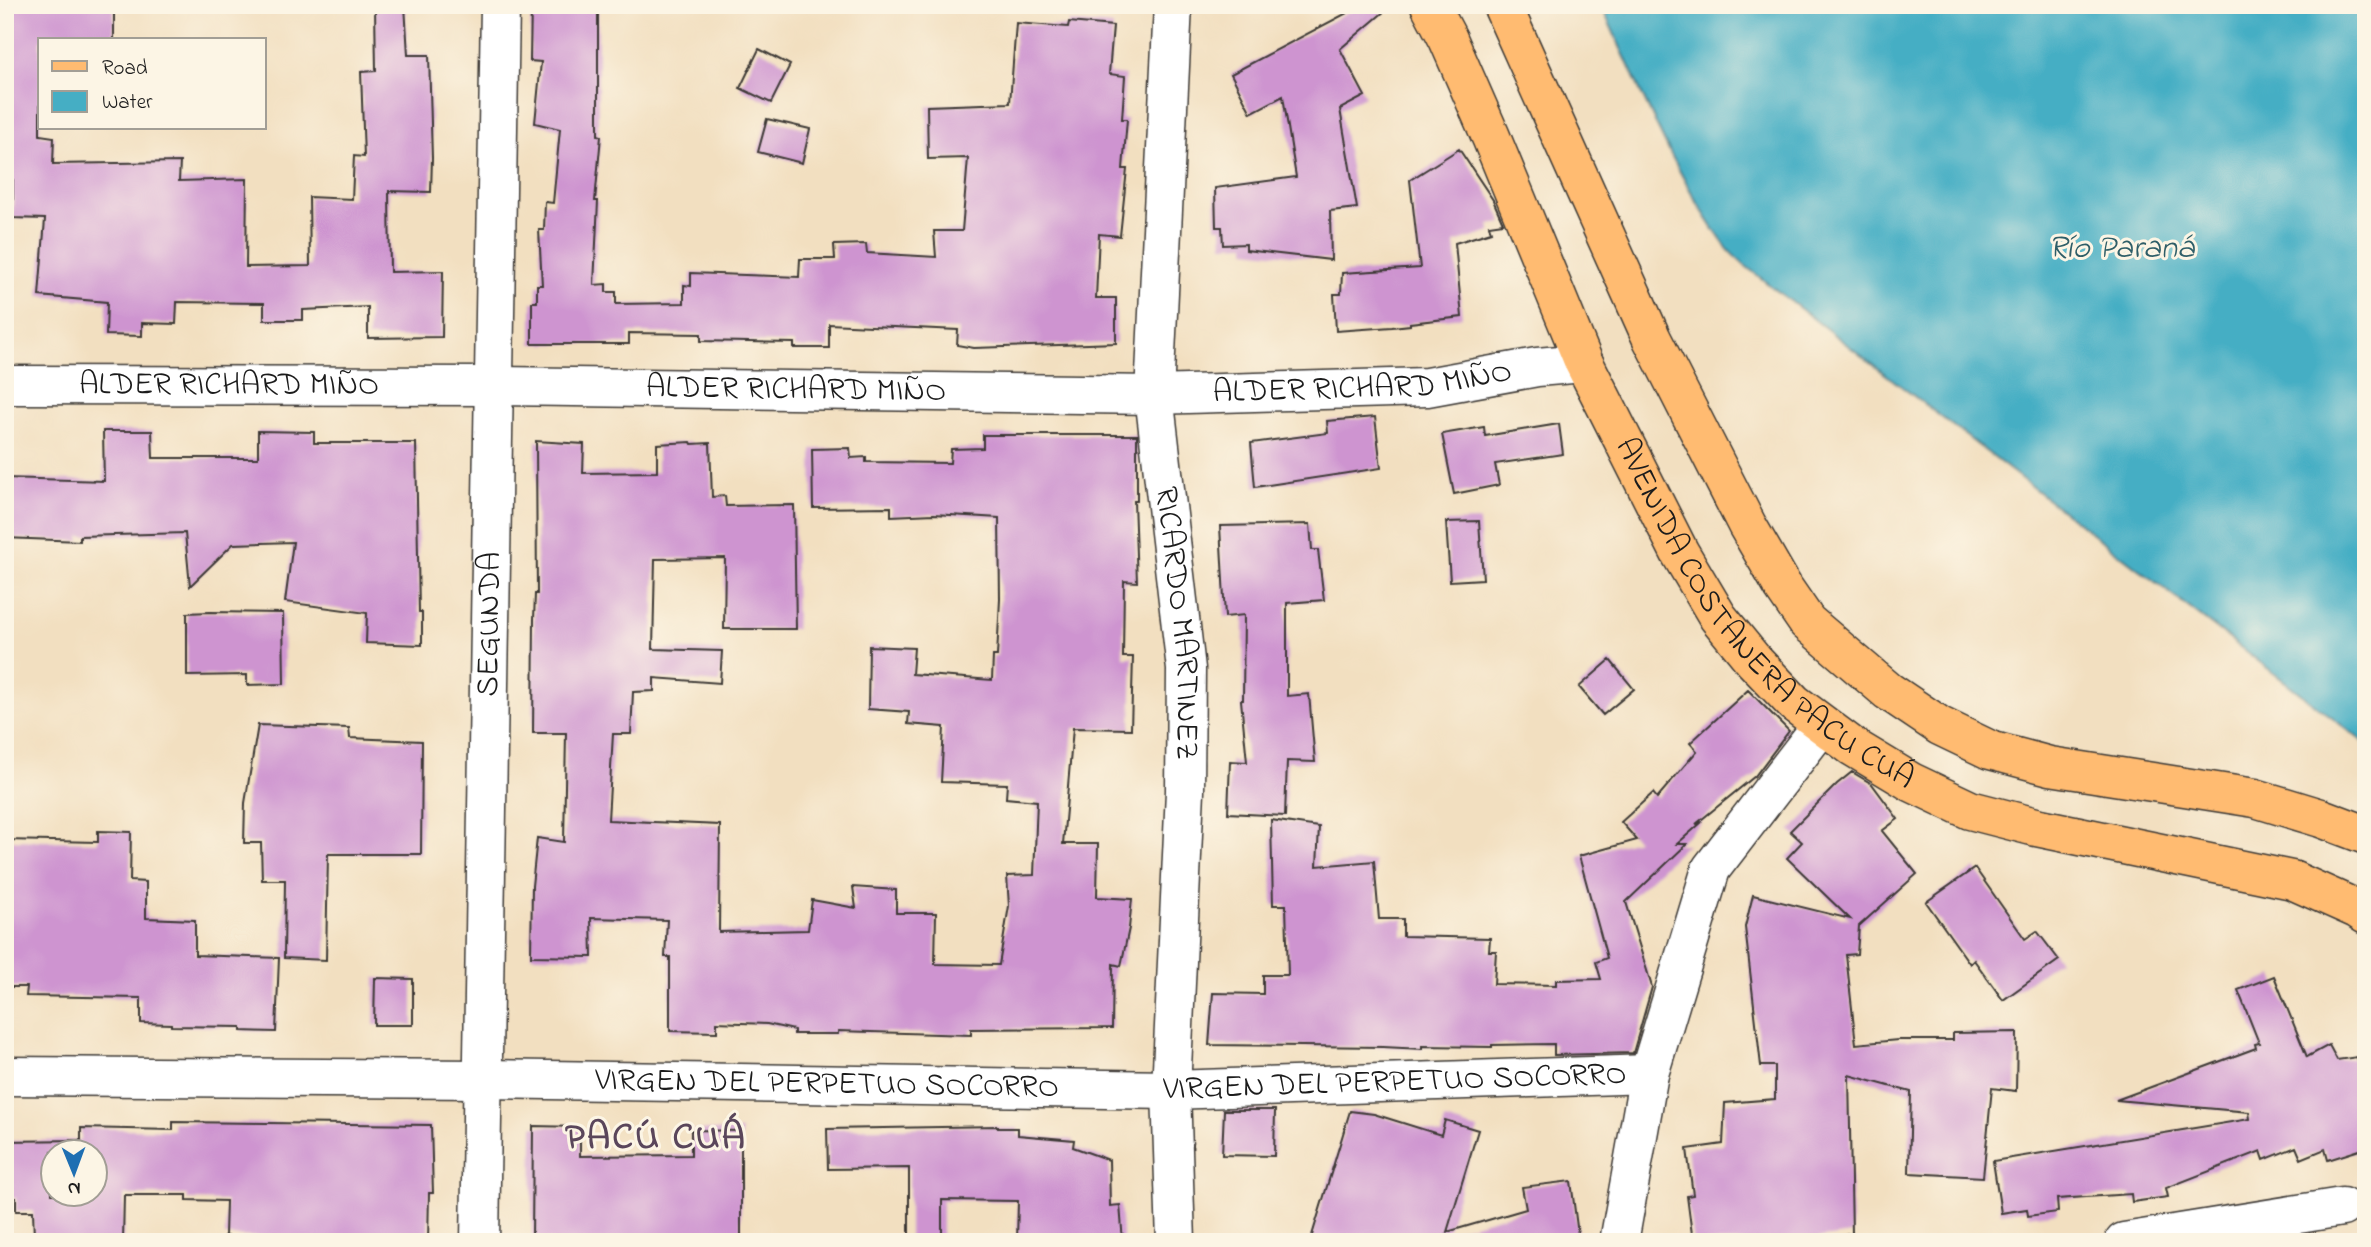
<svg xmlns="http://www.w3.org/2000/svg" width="2371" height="1247" font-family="'Indie Flower',sans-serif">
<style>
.water{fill:#45aec4;stroke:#306570;stroke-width:2}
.building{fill:#ce94d0;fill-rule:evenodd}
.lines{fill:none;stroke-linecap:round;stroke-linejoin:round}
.minor-casing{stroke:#3c3935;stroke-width:41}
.major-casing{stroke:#3c3935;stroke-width:41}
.minor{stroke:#fff;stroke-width:38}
.major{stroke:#ffbb71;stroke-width:38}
.labels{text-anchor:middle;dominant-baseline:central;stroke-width:6;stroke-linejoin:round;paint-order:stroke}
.street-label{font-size:32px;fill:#1c1c1c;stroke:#fcf5e5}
.water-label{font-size:33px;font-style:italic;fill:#2e5e68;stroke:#fcf5e5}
.district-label{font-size:38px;font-weight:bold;letter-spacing:2px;fill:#5a465b;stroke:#fcf5e5}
</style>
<rect width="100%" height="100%" fill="#fcf5e5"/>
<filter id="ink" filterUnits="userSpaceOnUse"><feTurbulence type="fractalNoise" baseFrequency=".0143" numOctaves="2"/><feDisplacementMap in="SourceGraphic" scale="14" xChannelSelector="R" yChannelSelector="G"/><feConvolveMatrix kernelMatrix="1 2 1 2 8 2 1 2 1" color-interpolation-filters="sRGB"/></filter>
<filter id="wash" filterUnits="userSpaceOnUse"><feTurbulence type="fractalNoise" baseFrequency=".00686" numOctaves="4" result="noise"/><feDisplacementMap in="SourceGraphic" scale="28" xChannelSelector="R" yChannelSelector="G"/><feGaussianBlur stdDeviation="1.57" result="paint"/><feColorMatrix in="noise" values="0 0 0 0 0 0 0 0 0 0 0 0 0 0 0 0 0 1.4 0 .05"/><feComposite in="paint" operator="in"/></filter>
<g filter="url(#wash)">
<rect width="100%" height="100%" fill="#f2dfc0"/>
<!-- water -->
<path class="water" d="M1601 5H2366V744L1767 283C1754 272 1737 261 1727 248 1676 178 1638 84 1601 5Z"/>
<g id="blocks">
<!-- building -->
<path class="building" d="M5 5H114V40H40V135L54 137 53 164 180 162 179 181 247 179 246 267 310 266 309 197 352 199 354 156 364 157 361 72 376 71 375 5H405L408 55H429L432 158 431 192 389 191 390 272 443 271 442 337 368 338V307L303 310V320H264V303L177 302 176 324 142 323V336L106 335 107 302 39 296 45 219 13 218V180H11L10 161 5 159Z
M531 5H598V135L601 136 595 201H598L594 285 606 284V292H616V304L684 303V285L691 286V273L799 277 800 259H835L834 245 866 244 867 253 936 257 934 231H962L968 158 928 159 927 106 1010 103 1016 23 1068 27 1069 22 1113 26 1109 74 1125 76 1122 119H1127L1123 169H1127L1120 236 1099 234 1096 298H1116V343L974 348 957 345 958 330 829 324V348H794V343L701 341V334L629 333V344H532V302H537V285H542L539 230H544L545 202 553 203 560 129 535 123 541 62 530 61Z
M1362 5H1392L1340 49 1365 96 1340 109 1357 208 1330 211 1331 260 1246 250V244L1223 245 1222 227H1216L1215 188 1296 177 1283 96 1251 113 1231 74Z
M759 49 790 65 771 103 740 88Z
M767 119 810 129 802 163 758 152Z
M1459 149 1493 200 1503 223 1489 225 1491 232 1455 243 1462 317 1410 323V325L1392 327 1336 331 1334 294H1341L1342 273 1420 268 1410 180Z
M1375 417 1381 468 1255 487 1251 443 1328 433 1327 421Z
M1559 424 1563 454 1495 464 1499 485 1454 494 1442 434 1484 427 1485 436Z
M103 431H152L153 458H258V431L314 432V443H416L419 612H422V645L366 643 367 613 285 602 293 542 233 544 190 586 185 533 80 536V541L5 538V478L104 481Z
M983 435H1137V501H1134L1137 582 1124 581 1123 657H1133L1131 729 1073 728 1063 844H1098L1097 897 1132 899 1129 928 1121 966 1113 964 1112 1028 971 1029V1035L838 1031V1034H794V1030L767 1024 717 1022V1032L670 1031V957H665L667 920 591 918 592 957 531 956 532 886 537 838 564 842 566 733H533L534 619 535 594H537L536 441 584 444 583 473 657 472V444L691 442 692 444 710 443 712 497 725 496 726 506 794 505 796 629H724L725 558 655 559 653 649 722 651 720 683 654 678V691L633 692 631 734H613L608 820 720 825 719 932 808 930 812 900 856 908 853 887 896 890V913H936L935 964 999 965 1009 906 1007 876 1034 875 1037 801 1006 798 1007 784 941 782 944 727 908 724 909 712 868 709 869 646 914 648 912 674 992 680 993 656H997L1000 599 999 518 934 514 891 516V507L813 508 812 449 850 448 851 458 866 457V462L950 463 951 449 983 448Z
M1479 521 1483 579 1450 581 1446 522Z
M1310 524 1312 550H1318L1324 600 1287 603V696L1309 694 1315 762 1287 761 1285 816 1228 813 1230 761 1247 762 1241 700H1243L1244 615 1225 617 1220 526Z
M210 612 283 613 284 684 247 685V675L187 676V613Z
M1610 660 1634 689 1603 715 1579 687Z
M1748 690 1789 731 1755 776 1696 824 1702 822 1677 844H1687L1626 902 1652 987 1633 1053 1554 1055V1044L1492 1045V1047L1422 1046V1049L1383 1047 1209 1045 1213 993 1263 994V975H1288L1286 905H1273L1271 820 1319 827 1317 866 1374 861 1379 919H1403V936L1490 938 1489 951H1496L1494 984 1556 985V980L1601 979 1596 962 1607 958 1579 856 1637 840 1621 822 1653 793 1657 798 1697 751 1690 743Z
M258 725 349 728 350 738 422 741 421 854H328L326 960 284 958 285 880H262L261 843H244L245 803Z
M1852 772 1872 784 1898 819 1882 831 1917 874 1859 926 1857 954 1846 955 1856 1044 1898 1040H1953V1033L2017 1032 2016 1091 1992 1088 1983 1177 1909 1173 1911 1092 1849 1075 1852 1234 1793 1242H1693L1687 1196 1693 1195 1687 1149 1723 1144 1725 1103 1775 1099V1066H1761L1745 927 1753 895 1850 919 1787 858 1802 842 1790 831 1837 784Z
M98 831 131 832 130 881 146 882V918L195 920V955L279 958 276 1032 241 1031V1027L171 1026V1024L141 1023V998L26 996 27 987H5V840L98 842Z
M1975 868 2025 939 2037 931 2059 960 2003 1000 1974 960 1970 964 1926 902Z
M2274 976 2307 1057 2329 1045 2337 1060 2357 1057 2360 1068 2366 1067V1148L2328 1160 2325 1149 2301 1159 2296 1147 2264 1160 2261 1151 2166 1188 2168 1197 2132 1202 2131 1194 2057 1199 2058 1212 2028 1216 2027 1209 2001 1213 1993 1161 2250 1119 2249 1112 2116 1100 2256 1048 2255 1044 2259 1043 2238 990Z
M375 978 413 979V1025H374Z
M1224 1110H1275L1274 1156 1222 1155Z
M1350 1111 1374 1114 1441 1135 1445 1120 1478 1130 1447 1232 1526 1209 1522 1187 1571 1181 1579 1242H1310Z
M173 1122 431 1125 433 1193H429L428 1242H290V1238L225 1236 226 1201 187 1200V1195H124L123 1242H53V1238L34 1237 33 1211H16V1198H5V1141L81 1140V1128L173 1130ZM52 1152H94V1194H52Z
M533 1126 580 1127V1156L691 1155V1130L741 1131V1242H553V1240H532Z
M998 1126V1128H1018V1135L1074 1140 1073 1147 1109 1160 1110 1206 1120 1205 1123 1242H1017L1018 1201 942 1200V1242H909V1168L828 1169 827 1129Z"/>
</g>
</g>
<g filter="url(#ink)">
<use href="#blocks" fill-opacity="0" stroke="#3c3935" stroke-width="2"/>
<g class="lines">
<!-- minor casing -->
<g class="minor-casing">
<g id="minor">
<path id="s1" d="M1173 5 1154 395 1186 669 1185 791 1171 1090 1176 1242"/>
<path id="s2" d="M5 385 494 386 1154 395 1427 387 1537 367 1584 363"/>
<path id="s3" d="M5 1076 483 1079 1171 1090 1649 1074"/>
<path id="s4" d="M480 1242 500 5"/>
<path d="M1619 1242 1649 1074 1711 869 1822 725"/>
<path d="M2124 1242 2342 1207"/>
</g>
</g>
<!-- major casing -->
<g class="major-casing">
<g id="major">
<path id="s5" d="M1430 5 1448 39 1491 137 1584 363 1680 553 1718 617 1754 661 1794 703 1853 747 1911 782 1970 810 2036 827 2292 880 2357 909 2366 915"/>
<path d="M1502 5 1652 339 1747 525 1783 587 1807 622 1888 691 1940 726 1990 750 2050 766 2255 798 2321 818 2366 835"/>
</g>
</g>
<!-- minor -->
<use href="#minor" class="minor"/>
<!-- major -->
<use href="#major" class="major"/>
</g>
</g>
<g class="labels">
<!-- street labels -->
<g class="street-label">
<text stroke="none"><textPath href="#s2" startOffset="1358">ALDER RICHARD MIÑO</textPath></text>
<text stroke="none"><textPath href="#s2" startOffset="224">ALDER RICHARD MIÑO</textPath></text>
<text stroke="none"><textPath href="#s2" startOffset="791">ALDER RICHARD MIÑO</textPath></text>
<text stroke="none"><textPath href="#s5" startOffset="705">AVENIDA COSTANERA PACU CUÁ</textPath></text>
<text stroke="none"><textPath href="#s1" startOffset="620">RICARDO MARTINEZ</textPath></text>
<text stroke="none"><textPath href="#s4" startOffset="618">SEGUNDA</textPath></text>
<text stroke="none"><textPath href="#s3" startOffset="1390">VIRGEN DEL PERPETUO SOCORRO</textPath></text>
<text stroke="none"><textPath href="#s3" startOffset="822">VIRGEN DEL PERPETUO SOCORRO</textPath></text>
</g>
<!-- water labels -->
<g class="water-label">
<text x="2121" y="249">Río Paraná</text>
</g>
<!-- district labels -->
<g class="district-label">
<text x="656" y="1139">PACÚ CUÁ</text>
</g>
</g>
<!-- margin -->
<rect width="2371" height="1247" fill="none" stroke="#fcf5e5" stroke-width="28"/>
<!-- legend -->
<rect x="38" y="38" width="228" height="91" fill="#fcf5e5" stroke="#a29e95" stroke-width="2"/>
<rect x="52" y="61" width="35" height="10" fill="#ffbb71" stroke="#a29e95" stroke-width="2"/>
<text x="102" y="74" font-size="21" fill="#1c1c1c">Road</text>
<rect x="52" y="91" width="35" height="21" fill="#45aec4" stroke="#a29e95" stroke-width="2"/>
<text x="102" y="108" font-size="21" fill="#1c1c1c">Water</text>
<!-- north arrow -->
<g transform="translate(74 1173) rotate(179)"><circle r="33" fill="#fcf5e5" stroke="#a29e95" stroke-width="2"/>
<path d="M0-5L12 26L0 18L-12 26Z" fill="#1f6fb2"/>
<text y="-10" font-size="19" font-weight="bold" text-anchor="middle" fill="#1c1c1c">N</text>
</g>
</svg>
